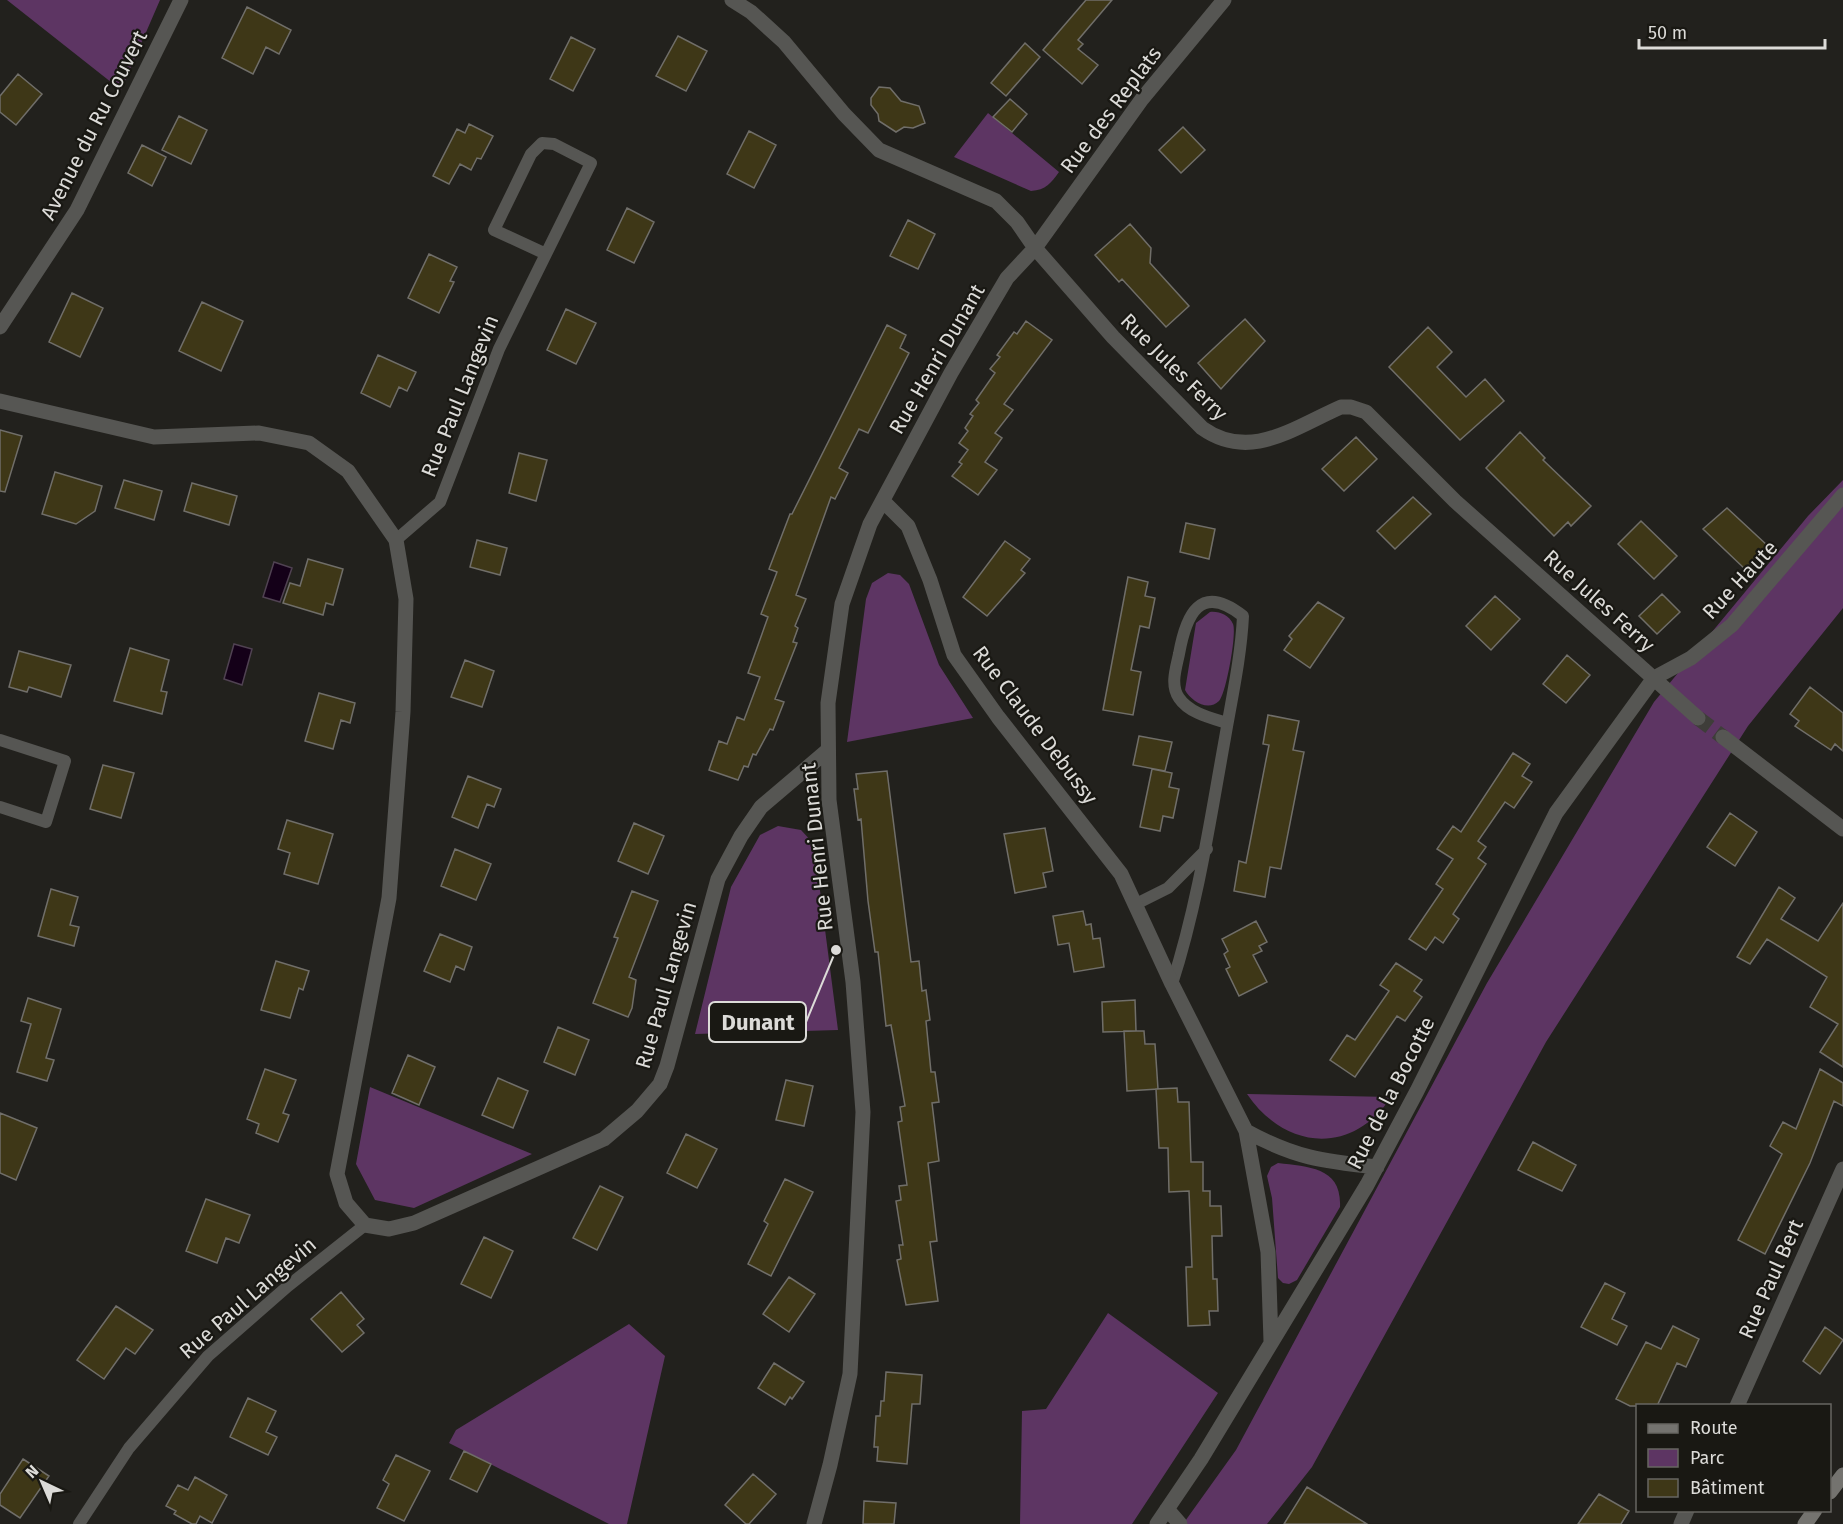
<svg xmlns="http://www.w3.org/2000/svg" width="1843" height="1524" font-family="'Fira Sans',sans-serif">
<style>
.green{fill:#5d3563}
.water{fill:#140018;stroke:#504252;stroke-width:1.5}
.building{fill:#3e3717;stroke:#706e69;stroke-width:1.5}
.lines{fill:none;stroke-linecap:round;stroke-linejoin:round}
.street-tunnel{stroke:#3e3d39;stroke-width:15;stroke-dasharray:15 8;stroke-linecap:butt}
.lane{stroke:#565653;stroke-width:12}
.street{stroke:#565653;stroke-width:15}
.secondary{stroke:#74736f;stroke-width:15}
.labels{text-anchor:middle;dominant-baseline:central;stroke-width:4.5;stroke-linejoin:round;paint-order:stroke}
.street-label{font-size:21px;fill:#dcdbd8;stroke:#191813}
.leader{fill:none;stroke:#dcdbd8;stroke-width:2}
.callout-dot{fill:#dcdbd8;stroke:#191813;stroke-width:2}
.callout{fill:#191813;stroke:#dcdbd8;stroke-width:2}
.callout-label{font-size:22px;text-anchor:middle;font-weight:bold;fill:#dcdbd8}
</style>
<rect width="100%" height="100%" fill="#22211d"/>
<!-- green -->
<path class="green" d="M7 0H160L121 90Z
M988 113 1059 172C1051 183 1046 190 1031 191L954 157Z
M1843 480V608L1748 726 1546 1042 1312 1467 1267 1524H1183L1236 1450 1487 983 1654 702 1808 516Z
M888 573 900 575 909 584 939 665 973 718 847 742 866 599 872 583Z
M1210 612C1219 611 1229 615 1233 624 1237 633 1226 694 1219 701 1208 712 1191 701 1185 690L1196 623Z
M778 826 801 830 814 844 838 1030 695 1034 731 887 760 835Z
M370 1087 532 1154 414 1208 375 1200 356 1164Z
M1247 1094 1391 1097C1352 1156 1285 1150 1247 1094Z
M1278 1163C1309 1167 1342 1167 1340 1207L1297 1280 1289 1284 1283 1283 1278 1278 1272 1198 1267 1176 1271 1167Z
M1108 1313 1218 1393 1132 1524H1020L1022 1411 1046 1409Z
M629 1324 665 1356 627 1524H609L449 1443 456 1430Z"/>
<!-- water -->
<path class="water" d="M274 562 292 568 280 602 263 597Z
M234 644 252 649 242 685 224 679Z"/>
<!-- building -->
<path class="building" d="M1086 0H1112L1078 40 1083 44 1078 49 1098 65 1082 84 1043 50Z
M247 7 291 30 279 54 266 47 253 74 222 58Z
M678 36 707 51 686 91 656 76Z
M571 37 595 49 573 91 550 79Z
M1025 43 1040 57 1006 96 991 83Z
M18 74 42 94 16 125 0 112V96Z
M879 87 890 88 901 101 919 106 925 123 913 128 904 127 896 132 879 121 878 114 871 105V98Z
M1010 99 1027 114 1012 132 993 117Z
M179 116 207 130 191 164 162 150Z
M469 124 493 136 481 159 477 158 471 170 460 164 449 184 433 176 457 129 465 133Z
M1183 127 1205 150 1181 173 1159 150Z
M749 131 776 145 754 188 727 174Z
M142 145 166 157 152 186 128 173Z
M627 208 654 222 634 263 607 250Z
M908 220 935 234 918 269 890 256Z
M1130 224 1151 248 1150 263 1189 306 1166 327 1122 279 1119 282 1095 255Z
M429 254 457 267 450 281 454 282 439 313 408 298Z
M72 293 103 308 80 357 49 342Z
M202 302 243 321 221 371 179 351Z
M566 309 596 323 576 364 547 350Z
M1245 319 1265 341 1221 389 1198 363Z
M1026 321 1052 340 1004 404 1013 410 995 433 1002 438 985 462 997 470 978 495 952 476 962 464 959 462 968 450 959 443 968 431 965 428 973 416 970 414 979 403 976 400 995 373 990 369 1000 357 997 355 1014 332 1017 334Z
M887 325 906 335 900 348 909 353 868 433 859 429 839 468 848 473 835 499 831 497 796 595 806 599 795 626 798 628 793 642 797 643 775 699 784 702 773 730 770 729 756 755 753 754 748 767 744 766 738 780 709 770 719 741 727 744 737 717 744 720 760 677 748 673 768 617 761 614 777 572 769 569 790 514H792Z
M1428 327 1452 352 1437 367 1466 397 1485 379 1504 401 1460 440 1389 367Z
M378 355 416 372 407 391 399 387 390 407 361 393Z
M0 430 22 436 5 492 0 491Z
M1520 432 1545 458 1543 460 1591 506 1571 526 1568 522 1554 536 1486 468Z
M1356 437 1377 459 1344 491 1322 469Z
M519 453 547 460 536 501 509 493Z
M55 472 102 486 95 511 76 524 42 514Z
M124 480 162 491 154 520 115 508Z
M192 483 237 496 229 525 184 511Z
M1413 497 1431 514 1395 549 1377 531Z
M1727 508 1768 546 1747 571 1703 529Z
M1641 521 1677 556 1654 579 1618 544Z
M1186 523 1215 529 1209 559 1180 552Z
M477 540 507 548 500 575 470 567Z
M1005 541 1030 559 1021 570 1025 573 987 616 963 597Z
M308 559 343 569 333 605 326 603 323 615 283 603 290 583 300 586Z
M1128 577 1148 582 1145 596 1155 598 1149 628 1140 626 1131 670 1141 672 1133 715 1103 710Z
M1662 594 1680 612 1657 634 1639 616Z
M1495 596 1520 619 1491 650 1466 626Z
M1318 602 1344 618 1310 668 1284 650 1292 639 1289 636Z
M130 648 169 660 161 691 167 692 162 714 114 701Z
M19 651 71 665 61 697 29 687 27 692 9 687Z
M1567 655 1590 675 1566 703 1543 684Z
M465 660 494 671 482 707 451 697Z
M1810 687 1843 713V751L1835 744 1831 750 1795 726 1799 721 1790 714Z
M319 693 355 703 350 723 341 720 333 749 305 741Z
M1268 715 1299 721 1293 750 1304 752 1281 869 1270 867 1265 897 1234 891 1239 861 1246 863 1266 760 1269 745 1263 744Z
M1139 736 1172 742 1165 771 1133 765Z
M1513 753 1530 764 1522 776 1532 782 1514 808 1505 802 1478 841 1486 847 1478 858 1486 864 1453 914 1459 919 1443 943 1435 937 1426 950 1409 939 1443 889 1436 884 1453 859 1437 849 1453 826 1461 832Z
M103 765 134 773 121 818 90 809Z
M1152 769 1172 773 1169 787 1179 789 1173 818 1163 816 1160 831 1140 827Z
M887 771 911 962 919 961 922 991 926 990 930 1020 926 1021 931 1072H935L939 1102 932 1103 939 1161 928 1163 937 1241 930 1242 938 1301 906 1305 897 1260 901 1259 899 1245H903L896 1201 901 1200 899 1186 907 1185 898 1122 902 1121 900 1107 905 1106 891 1025 886 1026 878 952H875L868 901 861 819 858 820 854 789H858L856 774Z
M468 776 501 789 494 807 487 804 478 828 452 817Z
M1730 813 1757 832 1735 866 1707 847Z
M287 820 333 834 318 884 284 874 290 853 278 849Z
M634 823 664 836 648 874 618 861Z
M1045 828 1053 871 1043 873 1046 887 1015 893 1004 834Z
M455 849 491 864 476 900 441 886Z
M1779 887 1795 898 1781 919 1818 941 1843 903V1067L1820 1052 1838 1024 1810 1007 1827 977 1767 939 1750 964 1737 957Z
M51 889 78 897 70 925 79 927 74 946 38 936Z
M632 891 658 901 629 977 636 980 632 1008 628 1017 593 1003 618 938 614 937Z
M1083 911 1086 925 1091 924 1093 939 1100 938 1104 967 1074 972 1069 943 1058 945 1053 916Z
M1256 921 1267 942 1259 946 1262 951 1253 955 1267 982 1239 996 1226 969 1230 967 1224 954 1228 951 1222 939Z
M440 934 472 947 464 970 456 966 450 982 424 971Z
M276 961 309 971 303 990 299 988 290 1018 261 1010Z
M1396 963 1422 980 1414 991 1422 997 1405 1021 1397 1016 1355 1077 1330 1060 1347 1035 1355 1040 1389 991 1380 985Z
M28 998 61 1009 46 1058 54 1060 47 1081 17 1072 31 1024 21 1021Z
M1135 1000 1136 1031 1103 1032 1102 1002Z
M558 1027 589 1040 575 1075 544 1062Z
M1124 1031H1144L1145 1044H1155L1158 1089 1127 1091Z
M408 1055 435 1067 419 1105 392 1093Z
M265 1069 296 1080 283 1113 289 1115 278 1142 256 1133 259 1124 247 1119Z
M1820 1069 1843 1083V1106L1834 1101 1810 1163 1765 1254 1738 1240 1782 1154 1770 1146 1783 1122 1796 1129Z
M498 1078 528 1091 513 1128 482 1115Z
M786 1080 813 1086 804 1126 776 1120Z
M1177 1088 1178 1102H1189L1191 1162H1203V1191H1210V1206H1221L1222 1236H1212L1213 1279H1217L1218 1311H1209L1210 1325 1188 1326 1186 1267H1192L1189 1191 1169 1192 1168 1148H1159L1156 1089Z
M0 1113 37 1128 16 1180 0 1173Z
M686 1134 717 1149 697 1188 667 1173Z
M1533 1142 1576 1165 1562 1191 1518 1170Z
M785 1179 813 1192 771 1276 748 1264 768 1224 764 1221Z
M600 1186 623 1197 597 1250 573 1238Z
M206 1199 250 1215 239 1243 226 1238 217 1263 186 1251Z
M484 1237 513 1251 491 1298 461 1284Z
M789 1277 815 1294 789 1332 763 1314Z
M1605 1283 1625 1293 1612 1319 1627 1326 1617 1345 1581 1327Z
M341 1292 364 1319 357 1325 364 1333 342 1352 311 1319Z
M116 1306 153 1330 135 1354 126 1348 104 1379 77 1360Z
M1673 1326 1699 1339 1686 1367 1677 1363 1657 1406H1630L1616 1399 1646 1342 1661 1349Z
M1825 1327 1843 1340 1820 1374 1803 1361Z
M774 1363 804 1382 792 1399 790 1397 785 1405 758 1388Z
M886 1372 922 1375 920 1404H912L907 1464 877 1461 878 1447H874L876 1416H880L881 1401H884Z
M248 1398 276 1411 266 1432 277 1437 268 1455 230 1437Z
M464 1451 491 1464 477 1492 450 1479Z
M396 1455 430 1471 404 1521 377 1508 389 1484 383 1480Z
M23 1459 49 1476 20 1518 0 1505V1494Z
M753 1474 776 1494 749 1524H746L725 1505Z
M195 1477 227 1495 212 1523 200 1516 196 1524H192L174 1514 176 1511 166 1506 178 1485 188 1490Z
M1307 1487 1367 1524H1284Z
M1599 1494 1629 1511 1621 1524H1578Z
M864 1501 896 1503 894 1524H863Z"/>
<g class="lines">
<!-- street-tunnel -->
<path class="street-tunnel" d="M1698 718 1723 737"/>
<!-- lane -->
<path class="lane" d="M396 540 440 502 499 349 591 163 554 144 542 143 531 154 494 230 546 254
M0 740 65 761 46 822 0 807
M1136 904 1168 888 1207 849
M1172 984C1198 903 1210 821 1225 738 1232 697 1241 657 1243 616 1200 582 1186 615 1179 654 1176 668 1170 685 1179 698 1189 713 1211 718 1227 723
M79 1524 129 1448 208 1356 288 1286 365 1225"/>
<!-- street -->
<path class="street" d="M732 0 751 12 784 42 844 114 879 150 996 201 1017 222 1035 248 1113 337 1202 428C1250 462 1293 428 1341 407H1351L1366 412 1455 501 1698 718
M0 327 77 210 181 0
M0 401 154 437 259 433 309 443 348 471 396 540 406 599 403 712 389 898 337 1174 346 1203 365 1225 389 1229 414 1223 604 1139 637 1111 660 1084 667 1066 718 879 741 836 761 807 828 750
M883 501 908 526 930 580 954 655 998 717 1121 874 1172 984 1246 1131 1268 1252 1271 1341
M1723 737 1843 829
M1246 1131C1295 1158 1322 1161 1377 1167
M1737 1406 1843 1169
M1167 1509 1180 1524
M814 1524 830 1465 850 1374 863 1112 853 982 829 800 828 703 842 604 870 524 951 373 1007 278 1035 248 1142 99 1224 0
M1157 1524 1201 1459 1367 1185 1417 1091 1556 813 1654 678 1691 658 1732 625 1843 495
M1681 1524 1687 1510"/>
<!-- secondary -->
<path class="secondary" d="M1830 1492 1843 1475
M1805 1524 1815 1510"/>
</g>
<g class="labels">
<!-- street labels -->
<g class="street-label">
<text transform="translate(1111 110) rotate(-53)">Rue des Replats</text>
<text transform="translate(94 125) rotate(-63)">Avenue du Ru Couvert</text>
<text transform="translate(937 359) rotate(-60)">Rue Henri Dunant</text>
<text transform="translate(1174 367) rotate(45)">Rue Jules Ferry</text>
<text transform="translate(460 396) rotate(-68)">Rue Paul Langevin</text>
<text transform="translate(1740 580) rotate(-47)">Rue Haute</text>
<text transform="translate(1599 601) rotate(42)">Rue Jules Ferry</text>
<text transform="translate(1035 725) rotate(53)">Rue Claude Debussy</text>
<text transform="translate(817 847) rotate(-96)">Rue Henri Dunant</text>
<text transform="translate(666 985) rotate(-74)">Rue Paul Langevin</text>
<text transform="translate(1391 1093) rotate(-63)">Rue de la Bocotte</text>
<text transform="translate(1771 1279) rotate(-66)">Rue Paul Bert</text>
<text transform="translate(248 1298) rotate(-41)">Rue Paul Langevin</text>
</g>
</g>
<!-- callouts -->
<path class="leader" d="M836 950L806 1022"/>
<circle class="callout-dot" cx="836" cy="950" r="6"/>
<rect class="callout" x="709" y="1002" width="97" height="40" rx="6"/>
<g class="callout-label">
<text x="758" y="1030">Dunant</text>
</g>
<!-- legend -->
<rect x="1636" y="1404" width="195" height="108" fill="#191813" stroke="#676662" stroke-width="1.5"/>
<rect x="1648" y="1424" width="30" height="9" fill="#74736f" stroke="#676662" stroke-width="1.5"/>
<text x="1690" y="1434" font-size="18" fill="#dcdbd8">Route</text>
<rect x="1648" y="1449" width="30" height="18" fill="#5d3563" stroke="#676662" stroke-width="1.5"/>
<text x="1690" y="1464" font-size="18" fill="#dcdbd8">Parc</text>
<rect x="1648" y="1479" width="30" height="18" fill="#3e3717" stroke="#676662" stroke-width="1.5"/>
<text x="1690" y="1494" font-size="18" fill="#dcdbd8">Bâtiment</text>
<!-- north arrow -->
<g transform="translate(42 1482) rotate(316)" stroke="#191813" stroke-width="4.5" paint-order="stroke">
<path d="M0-4.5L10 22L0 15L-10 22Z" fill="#dcdbd8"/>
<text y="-9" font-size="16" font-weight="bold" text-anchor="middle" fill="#dcdbd8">N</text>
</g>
<!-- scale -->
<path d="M1639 39v9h186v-9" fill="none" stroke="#dcdbd8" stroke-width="3"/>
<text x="1648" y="39" font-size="18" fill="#dcdbd8" stroke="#191813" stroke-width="4.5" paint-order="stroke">50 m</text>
</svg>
